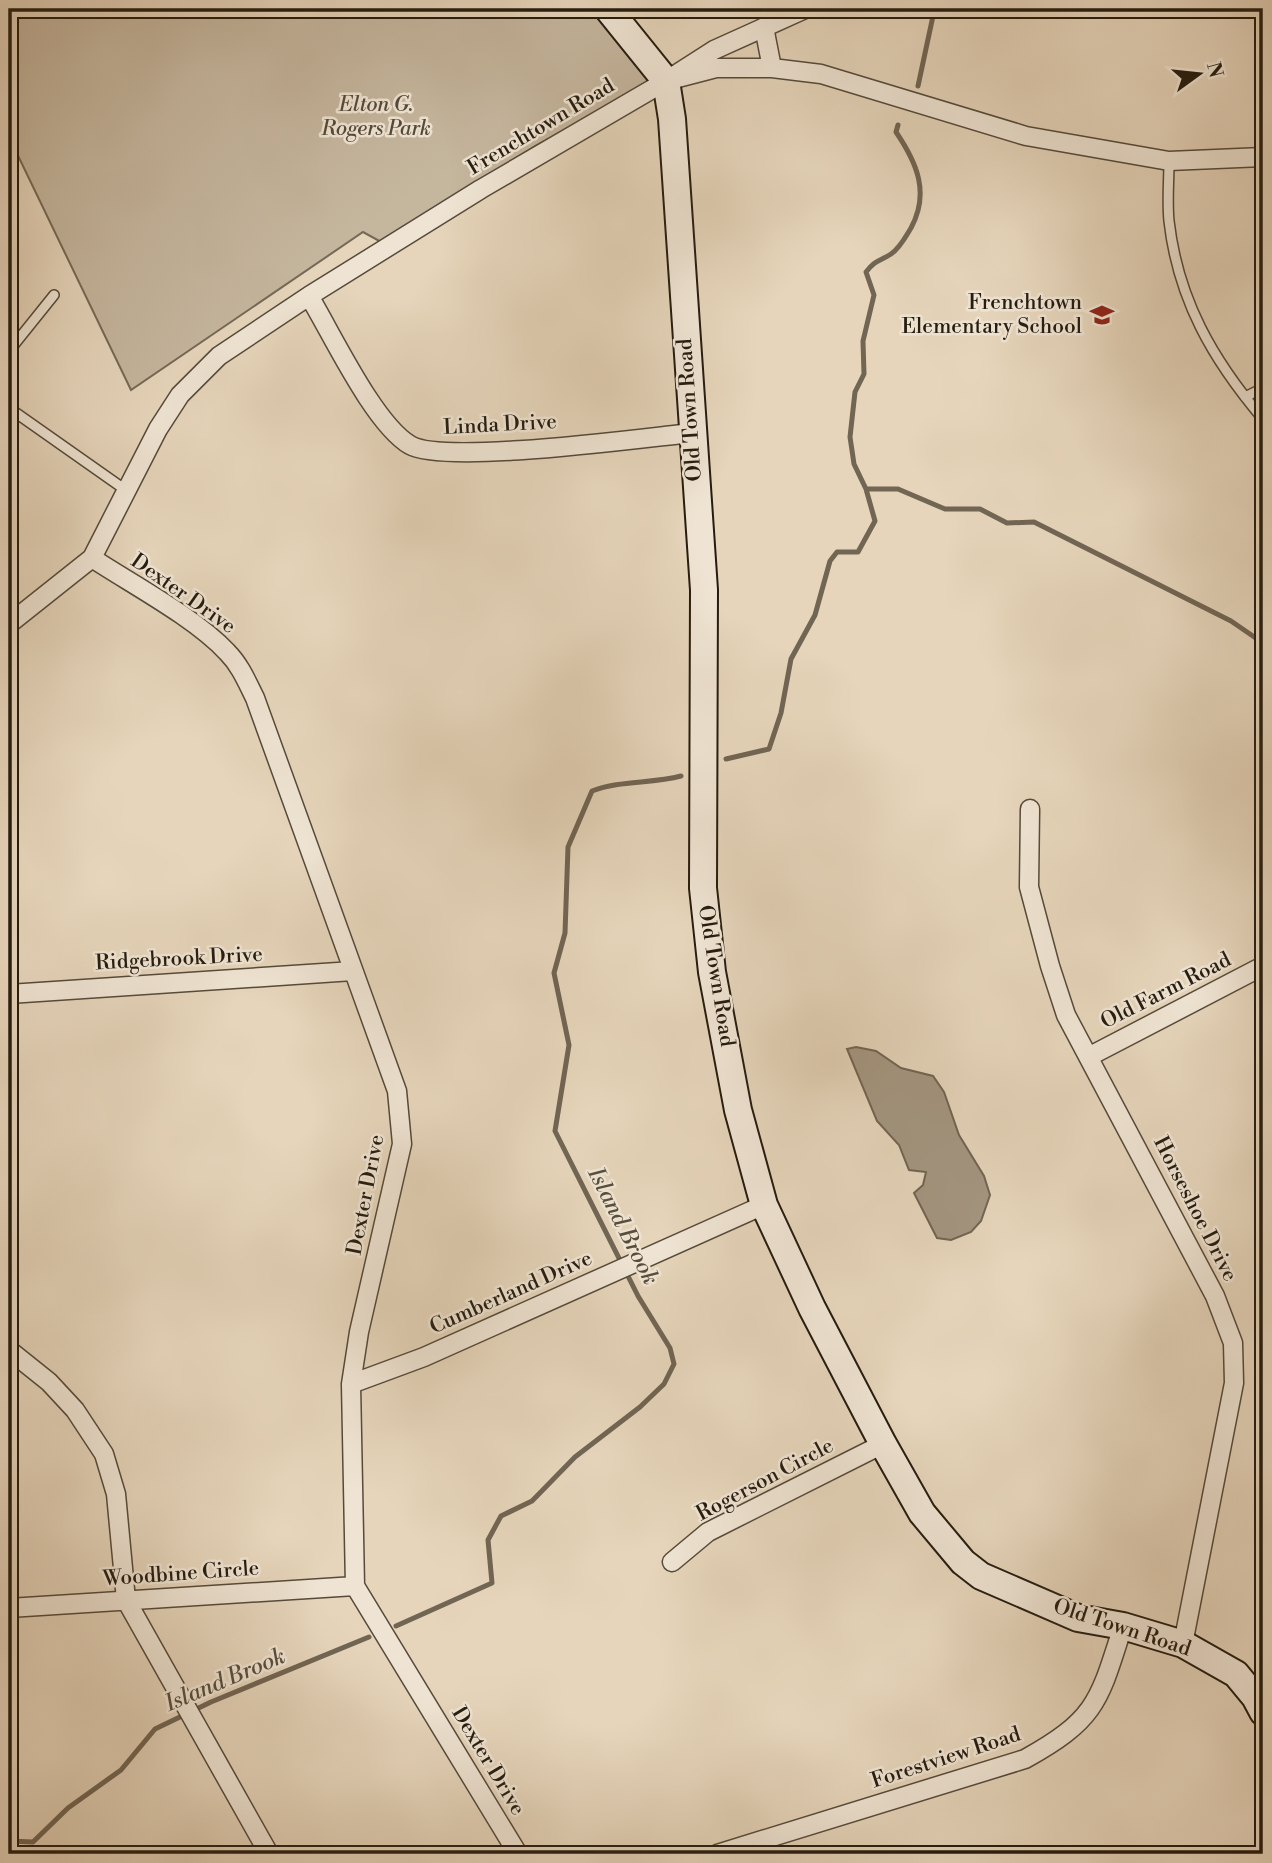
<svg xmlns="http://www.w3.org/2000/svg" width="1272" height="1863" font-family="'Libre Bodoni',serif">
<style>
.green{fill:#c5b69e;stroke:#756957;stroke-width:2}
.water{fill:#a49681;stroke:#716554;stroke-width:2}
.lines{fill:none;stroke-linecap:round;stroke-linejoin:round}
.stream{stroke:#716554;stroke-width:5}
.lane-casing{stroke:#554a3b;stroke-width:12}
.street-casing{stroke:#554a3b;stroke-width:21}
.secondary-casing{stroke:#251c10;stroke-width:30}
.lane{stroke:#efe4d3;stroke-width:9}
.street{stroke:#efe4d3;stroke-width:18}
.secondary{stroke:#efe4d3;stroke-width:26}
.labels{text-anchor:middle;dominant-baseline:central;stroke-width:5;stroke-linejoin:round;paint-order:stroke}
.park-label{font-size:21px;font-style:italic;fill:#554a3b;stroke:#efe4d3}
.street-label{font-size:21px;fill:#251c10;stroke:#efe4d3}
.poi-label{font-size:21px;fill:#251c10;stroke:#efe4d3;text-anchor:end}
.water-label{font-size:23px;font-style:italic;fill:#584d3d;stroke:#efe4d3}
</style>
<rect width="100%" height="100%" fill="#e6d5bb"/>
<filter id="stains"><feTurbulence type="fractalNoise" baseFrequency=".00286" numOctaves="4"/><feColorMatrix values="0 0 0 0 .2 0 0 0 0 .09 0 0 0 0 .02 0 0 0 .5 -.17"/></filter>
<radialGradient id="worn" r=".72"><stop offset=".6" stop-color="#630" stop-opacity="0"/><stop offset="1" stop-color="#630" stop-opacity=".3"/></radialGradient>
<!-- green -->
<path class="green" d="M9 9H609L660 78 535 146 383 243 363 232 131 390 9 137Z"/>
<!-- water -->
<path class="water" d="M856 1047 876 1051 901 1068 933 1076 944 1092 959 1135 984 1176 990 1195 981 1221 971 1232 951 1240 937 1238 914 1193 923 1185 926 1172 909 1170 899 1145 877 1121 847 1049Z"/>
<g class="lines">
<!-- stream -->
<path class="stream" d="M918 86 933 16 964 15 969 9
M866 489H898L945 509H980L1007 523 1034 522 1231 621 1263 643
M726 759 769 749 781 713 791 659 815 615 830 561 837 552H858L875 521 866 489 854 464 850 437 855 392 864 374 863 341 874 295 866 272C876 259 879 262 891 254 900 248 906 236 911 228 930 193 917 163 896 132L898 125
M396 1626 492 1583 488 1540 501 1516 532 1501 575 1457 640 1407 664 1384 674 1364 670 1348 638 1296 555 1131 569 1045 554 973 565 933 568 847 592 791C620 780 651 784 681 776
M9 1841 33 1842 68 1808 121 1770 155 1729 211 1702 369 1637"/>
<!-- lane casing -->
<g class="lane-casing">
<path id="lane" d="M1169 161C1169 181 1167 202 1169 221 1178 300 1213 360 1263 419
M9 327 15 342
M9 351 54 295
M1245 397 1263 388
M9 408 127 491"/>
</g>
<!-- street casing -->
<g class="street-casing">
<path id="street" d="M764 27 772 68
M675 75 714 50 805 9
M309 296C332 334 374 424 410 445 444 465 642 438 691 433
M92 558C133 585 194 617 227 652 240 665 247 682 255 698L397 1091 402 1144 359 1332 351 1384 355 1586 518 1854
M9 624 92 558 158 429 180 395 219 356 309 296 481 189 666 81 716 68H772L821 74 1026 136 1169 161 1263 157
M1030 809 1029 887 1050 966 1066 1015 1215 1296 1233 1343 1234 1383 1183 1644
M9 994 353 971
M1090 1056 1263 966
M9 1350 49 1382 75 1410 104 1454 116 1494 126 1600 269 1854
M351 1384 424 1357 764 1205
M672 1562 708 1532 883 1444
M9 1608 355 1586
M717 1854 1025 1759C1097 1719 1099 1701 1123 1626"/>
</g>
<!-- secondary casing -->
<g class="secondary-casing">
<path id="secondary" d="M608 9 666 81 672 119 704 590 703 888 712 972 738 1110 764 1205 812 1308 883 1444 922 1513 963 1562 981 1576 1078 1618 1123 1626 1183 1644 1236 1674 1255 1697 1263 1712"/>
</g>
<!-- lane -->
<use href="#lane" class="lane"/>
<!-- street -->
<use href="#street" class="street"/>
<!-- secondary -->
<use href="#secondary" class="secondary"/>
</g>
<!-- icons -->
<defs>
<g id="school-bare" transform="scale(1.89)"><path d="M0-5L7-2L0 1L-7-2ZM-4 1L0 2.5L4 1V4Q0 6-4 4Z" fill="#8f2418" stroke="#efe4d3" stroke-width="2.5" paint-order="stroke"/></g>
</defs>
<g fill-rule="evenodd">
<use href="#school-bare" x="1102" y="315"/>
</g>
<g class="labels">
<!-- park labels -->
<g class="park-label">
<text x="376" y="105">Elton G.<tspan x="376" dy="24">Rogers Park</tspan></text>
</g>
<!-- street labels -->
<g class="street-label">
<text transform="translate(541 127) rotate(-31)">Frenchtown Road</text>
<text transform="translate(690 410) rotate(-94)">Old Town Road</text>
<text transform="translate(500 425) rotate(-3)">Linda Drive</text>
<text transform="translate(183 594) rotate(35)">Dexter Drive</text>
<text transform="translate(179 959) rotate(-3)">Ridgebrook Drive</text>
<text transform="translate(716 976) rotate(81)">Old Town Road</text>
<text transform="translate(1166 991) rotate(-27)">Old Farm Road</text>
<text transform="translate(366 1195) rotate(-79)">Dexter Drive</text>
<text transform="translate(1195 1209) rotate(63)">Horseshoe Drive</text>
<text transform="translate(511 1293) rotate(-24)">Cumberland Drive</text>
<text transform="translate(765 1480) rotate(-28)">Rogerson Circle</text>
<text transform="translate(181 1574) rotate(-4)">Woodbine Circle</text>
<text transform="translate(1122 1628) rotate(18)">Old Town Road</text>
<text transform="translate(946 1758) rotate(-18)">Forestview Road</text>
<text transform="translate(488 1761) rotate(59)">Dexter Drive</text>
</g>
<!-- poi labels -->
<g class="poi-label">
<text x="1082" y="303">Frenchtown<tspan x="1082" dy="24">Elementary School</tspan></text>
</g>
<!-- water labels -->
<g class="water-label">
<text transform="translate(623 1226) rotate(63)">Island Brook</text>
<text transform="translate(225 1680) rotate(-23)">Island Brook</text>
</g>
</g>
<!-- margin -->
<rect width="1272" height="1863" fill="none" stroke="#e6d5bb" stroke-width="35"/>
<rect x="10" y="10" width="1251" height="1842" fill="none" stroke="#251c10" stroke-width="3.5"/>
<rect x="18" y="18" width="1237" height="1828" fill="none" stroke="#251c10" stroke-width="2"/>
<!-- north arrow -->
<g transform="translate(1199 74) rotate(75)" stroke="#efe4d3" stroke-width="5" paint-order="stroke">
<path d="M0-5L12 26L0 18L-12 26Z" fill="#251c10"/>
<text y="-10" font-size="19" font-weight="bold" text-anchor="middle" fill="#251c10">N</text>
</g>
<rect width="100%" height="100%" filter="url(#stains)"/>
<rect width="100%" height="100%" fill="url(#worn)"/>
</svg>
